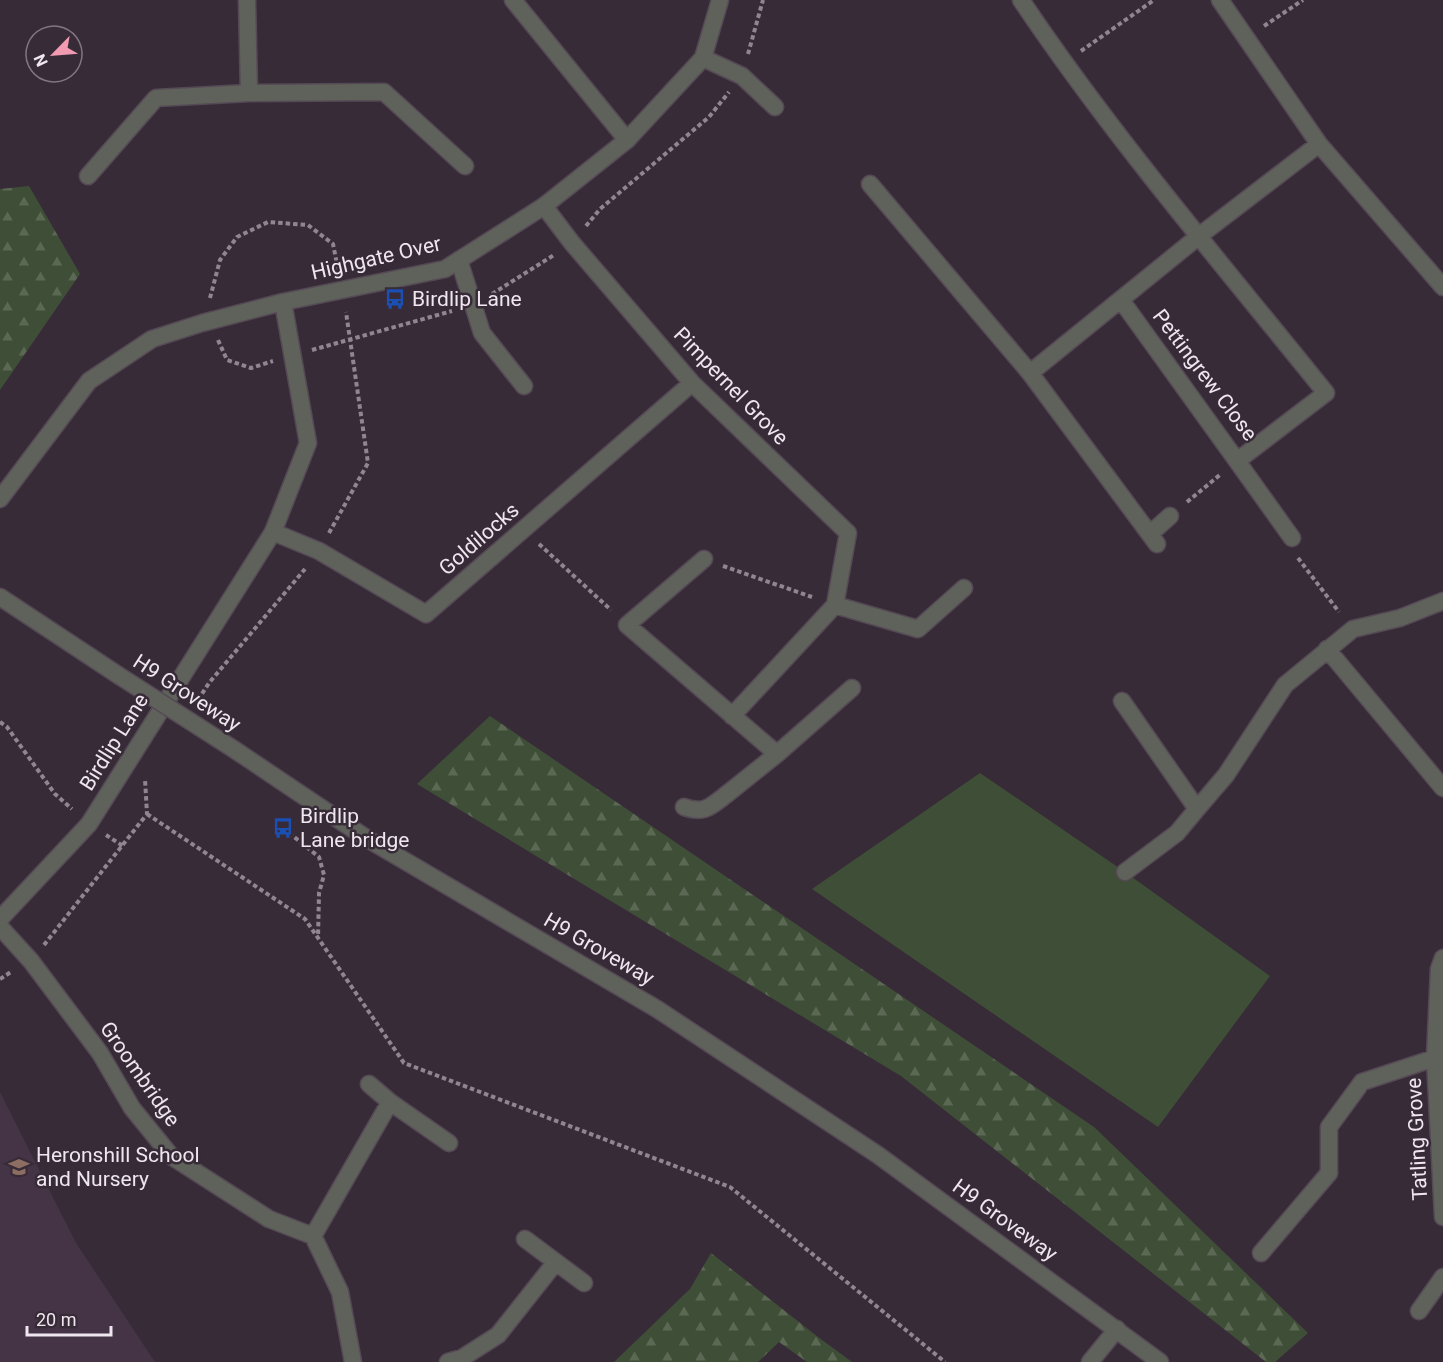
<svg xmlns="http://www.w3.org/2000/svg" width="1443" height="1362" font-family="Roboto,sans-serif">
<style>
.built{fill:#443445}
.forest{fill:url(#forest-firs)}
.garden{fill:#3f4e37}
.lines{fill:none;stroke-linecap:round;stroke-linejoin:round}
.service-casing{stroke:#554955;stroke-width:19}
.minor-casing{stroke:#554955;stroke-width:19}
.tertiary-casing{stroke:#554955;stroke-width:19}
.path{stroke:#908590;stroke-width:4;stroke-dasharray:4.5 3;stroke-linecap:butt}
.service{stroke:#5f625a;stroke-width:16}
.minor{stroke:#5f625a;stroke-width:16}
.tertiary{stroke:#5f625a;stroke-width:16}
.tertiary-bridge-casing{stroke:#554955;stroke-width:19;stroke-linecap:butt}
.tertiary-bridge{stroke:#5f625a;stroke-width:16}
.labels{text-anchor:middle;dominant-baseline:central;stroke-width:5;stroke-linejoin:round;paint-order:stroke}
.street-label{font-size:21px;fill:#efe6ef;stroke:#382b38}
.poi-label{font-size:21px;fill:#efe6ef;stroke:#382b38;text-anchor:start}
</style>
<defs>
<pattern id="forest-firs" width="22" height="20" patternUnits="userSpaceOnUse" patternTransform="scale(1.5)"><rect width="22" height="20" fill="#3f4e37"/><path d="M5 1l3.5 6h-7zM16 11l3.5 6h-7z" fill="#5b6854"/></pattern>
</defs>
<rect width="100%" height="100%" fill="#382b38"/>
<!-- built -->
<path class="built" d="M0 1092 76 1243 155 1362H0Z"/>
<!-- forest -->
<path class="forest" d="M29 186 80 274 0 390V189Z
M490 716 1094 1127 1308 1333 1275 1362H1266L901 1076 417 784Z
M711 1253 818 1337 852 1362H807L779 1342 758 1362H614L690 1289Z"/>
<!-- garden -->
<path class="garden" d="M980 773 1125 872 1270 976 1158 1127 812 889Z"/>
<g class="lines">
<!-- service casing -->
<g class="service-casing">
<path id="service" d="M684 807C705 814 710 807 727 794
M1261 1253 1329 1173"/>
</g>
<!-- minor casing -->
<g class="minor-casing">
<path id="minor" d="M247 0 249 93
M513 0 627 140
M1021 0C1113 137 1222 264 1326 393L1237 461 1121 300
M1220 0 1319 144 1443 287
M703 58 742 76 775 107
M88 176 156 98 249 93 384 92 465 166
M870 184 1030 373 1157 544
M544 206 572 243 692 383 848 533 835 605 732 716
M459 260 482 333 524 386
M1030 373 1199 236 1319 144
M1237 461 1292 538
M273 532 319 551 426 614 692 383
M1150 534 1170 516
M704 559 627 625 777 754
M835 605 918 629 964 588
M1327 649 1443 788
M1122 701 1197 809
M727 794 777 754 852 688
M1125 872 1177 833 1197 809 1226 775 1285 685 1353 629 1400 618 1443 601
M0 927 31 961 100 1053 132 1108 171 1156 269 1219 313 1236 340 1292 353 1362
M1443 958 1439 969 1435 1058 1443 1217
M369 1084 390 1102
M1329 1173V1127L1362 1082 1435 1058
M313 1236 390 1102 449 1143
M525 1239 584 1283
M1419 1311 1443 1277
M448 1362 462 1358 498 1335 555 1263
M1090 1362 1117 1329"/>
</g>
<!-- tertiary casing -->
<g class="tertiary-casing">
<path id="tertiary" d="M0 499 89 381 152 339 202 323 283 302 445 269 544 206 627 140 703 58 720 0
M0 597 118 675
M235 750 366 838 657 1009 878 1155 1160 1362
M0 919 89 824 273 532 308 443 283 302"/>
</g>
<!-- path -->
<path class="path" d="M1264 26 1303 0
M1081 51 1154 0
M748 54 763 0
M586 226 600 209 709 117 729 92
M492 294 554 255
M210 298 220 260 237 237 268 222 308 225 333 244 338 269
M218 340 227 360 251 368 273 361
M312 350 452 311
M1187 502 1221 474
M329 533 368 463 346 312
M539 544 611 610
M1298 558 1339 612
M723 566 812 597
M198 700 209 683 305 569
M0 722 7 727 55 794 72 809
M147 814 305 919 404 1063 730 1187 945 1362
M283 828 319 857 324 875 319 893 318 938
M106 835 123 846
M44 945 147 814 145 779
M0 979 11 972"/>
<!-- service -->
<use href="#service" class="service"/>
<!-- minor -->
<use href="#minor" class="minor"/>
<!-- tertiary -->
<use href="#tertiary" class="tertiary"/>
<!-- tertiary-bridge casing -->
<g class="tertiary-bridge-casing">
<path id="tertiary-bridge" d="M118 675 235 750"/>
</g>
<!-- tertiary-bridge -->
<use href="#tertiary-bridge" class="tertiary-bridge"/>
</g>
<!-- icons -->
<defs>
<g id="bus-bare" transform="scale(1.62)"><path d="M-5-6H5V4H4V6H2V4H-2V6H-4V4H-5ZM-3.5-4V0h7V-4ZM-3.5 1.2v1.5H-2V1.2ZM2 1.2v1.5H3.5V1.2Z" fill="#1a4fb4" stroke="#382b38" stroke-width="2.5" paint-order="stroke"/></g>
<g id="school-bare" transform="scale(1.62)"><path d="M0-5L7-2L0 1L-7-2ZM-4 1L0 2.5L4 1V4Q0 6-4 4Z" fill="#8d6e63" stroke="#382b38" stroke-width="2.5" paint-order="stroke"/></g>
</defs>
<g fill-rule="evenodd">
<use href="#bus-bare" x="395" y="299"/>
<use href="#bus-bare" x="283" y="828"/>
<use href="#school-bare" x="19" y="1167"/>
</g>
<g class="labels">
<!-- street labels -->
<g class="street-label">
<text transform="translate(376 258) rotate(-13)">Highgate Over</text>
<text transform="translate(1205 375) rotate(53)">Pettingrew Close</text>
<text transform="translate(731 386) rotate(46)">Pimpernel Grove</text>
<text transform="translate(479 539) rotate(-41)">Goldilocks</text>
<text transform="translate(187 693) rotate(33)">H9 Groveway</text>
<text transform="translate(114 742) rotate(-58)">Birdlip Lane</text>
<text transform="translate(599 949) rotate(30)">H9 Groveway</text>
<text transform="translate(140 1074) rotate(55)">Groombridge</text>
<text transform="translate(1417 1139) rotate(-93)">Tatling Grove</text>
<text transform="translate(1005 1220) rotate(36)">H9 Groveway</text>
</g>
<!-- poi labels -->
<g class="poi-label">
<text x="412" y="299">Birdlip Lane</text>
<text x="300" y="816">Birdlip<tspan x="300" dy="24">Lane bridge</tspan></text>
<text x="36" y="1155">Heronshill School<tspan x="36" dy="24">and Nursery</tspan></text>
</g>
</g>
<!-- north arrow -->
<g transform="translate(54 54) rotate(245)"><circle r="28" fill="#382b38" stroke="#817681" stroke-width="1.5"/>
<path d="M0-4.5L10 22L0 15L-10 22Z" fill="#f19ab2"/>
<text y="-9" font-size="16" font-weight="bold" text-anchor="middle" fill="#efe6ef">N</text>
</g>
<!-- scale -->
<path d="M27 1326v9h84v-9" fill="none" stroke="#efe6ef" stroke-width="3"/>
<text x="36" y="1326" font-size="18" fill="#efe6ef" stroke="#382b38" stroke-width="4.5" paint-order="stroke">20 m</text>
</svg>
